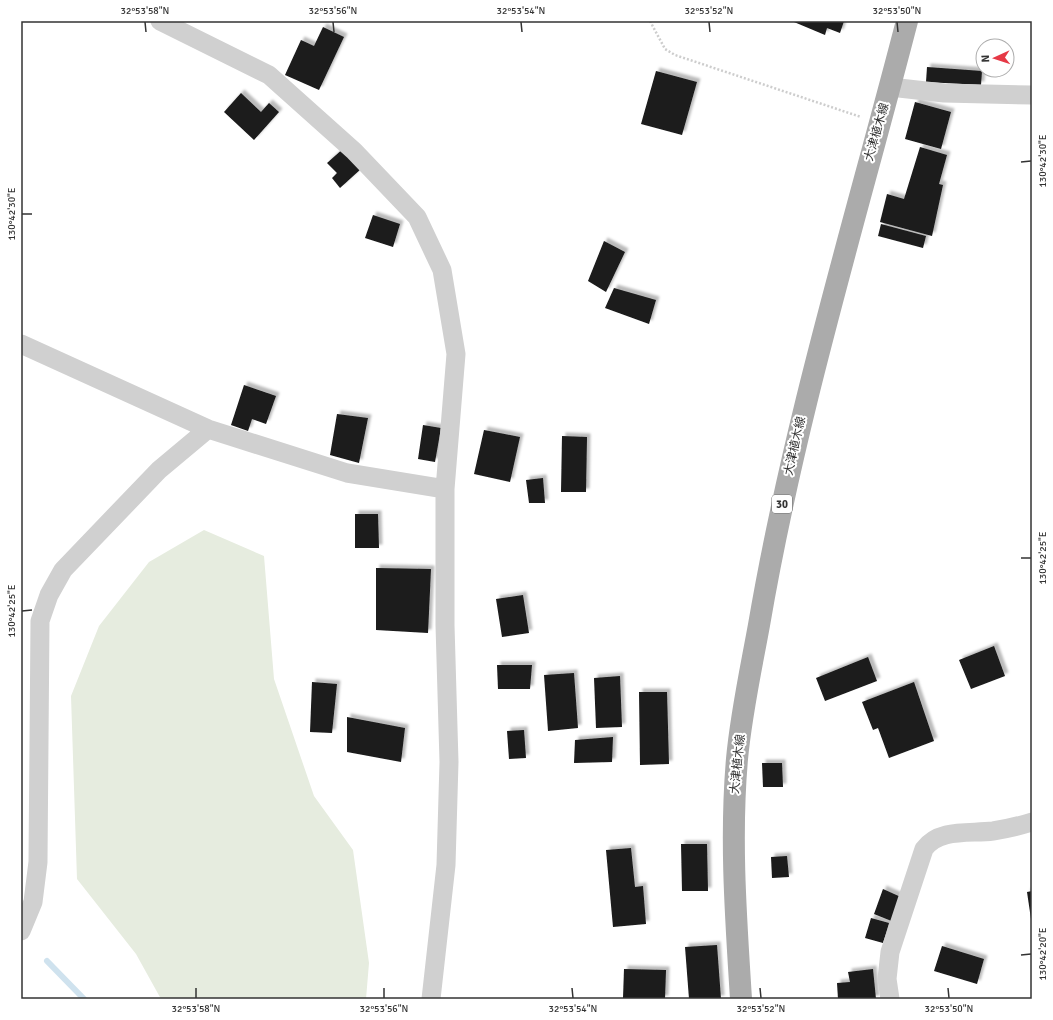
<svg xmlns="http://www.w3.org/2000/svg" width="1053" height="1020" font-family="Signika,'Noto Sans JP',sans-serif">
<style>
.green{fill:#e6ecdf}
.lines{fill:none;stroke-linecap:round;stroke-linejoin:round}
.stream{stroke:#cfe2ee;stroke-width:6}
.building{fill:#1a1a1a;filter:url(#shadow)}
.path{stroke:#cdcdcd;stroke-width:2.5;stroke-dasharray:2 2;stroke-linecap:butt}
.street{stroke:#d0d0d0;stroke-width:19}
.primary{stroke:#ababab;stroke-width:22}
.ticks{fill:none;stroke:#333;stroke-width:1.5}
.labels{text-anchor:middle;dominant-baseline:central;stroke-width:4;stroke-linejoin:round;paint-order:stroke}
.shield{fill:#fff;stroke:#707070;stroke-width:1}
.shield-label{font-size:11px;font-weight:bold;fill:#333}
.street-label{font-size:12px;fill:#333;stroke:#fff}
.neatline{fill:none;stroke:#333;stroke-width:1.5}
.ticks-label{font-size:10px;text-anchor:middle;fill:#333}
</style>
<defs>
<filter id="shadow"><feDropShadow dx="3.5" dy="-3.5" stdDeviation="1" flood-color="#0004"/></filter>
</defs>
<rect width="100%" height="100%" fill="#fff"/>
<!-- green -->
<path class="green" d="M204 530 264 556 274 679 314 796 353 850 369 963 366 999H161L136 954 77 879 71 696 99 626 149 562Z"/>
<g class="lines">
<!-- stream -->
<path class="stream" d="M47 961 84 999"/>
</g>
<!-- building -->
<path class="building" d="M795 21H844L840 33 827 28 825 35 794 22Z
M323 27 344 37 319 90 285 75 301 40 314 46Z
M927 67 982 71 981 85 926 82Z
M656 71 697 82 682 135 641 124Z
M241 93 261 112 269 103 279 112 254 140 224 112Z
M915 102 951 112 941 149 905 139Z
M920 147 947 155 939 184 943 185 932 236 880 222 887 194 904 199Z
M344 148 362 168 340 188 332 178 337 173 327 163Z
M373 215 400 224 393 247 365 238Z
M881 224 926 236 923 248 878 236Z
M604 241 625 252 606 292 588 281Z
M614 288 656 300 649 324 605 308Z
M244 385 276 396 266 424 252 419 248 431 231 425Z
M337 414 368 418 359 463 330 455Z
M423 425 441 428 435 462 418 459Z
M484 430 520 437 510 482 474 474Z
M562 436 587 437 586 492H561Z
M543 478 545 503H529L526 480Z
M355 514H378L379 548H355Z
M376 568 431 569 428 633 376 630Z
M523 595 529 633 502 637 496 599Z
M994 646 1005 676 971 689 959 660Z
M868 657 877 681 825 701 816 678Z
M497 665H532L530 689H498Z
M574 673 578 728 548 731 544 675Z
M620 676 622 727 596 728 594 678Z
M312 682 337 684 332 733 310 732Z
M914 682 934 741 889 758 878 728 873 730 862 702Z
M639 692H667L669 764 640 765Z
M347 717 405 728 401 762 347 752Z
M524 730 526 758 509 759 507 731Z
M613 737 612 762 574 763 575 740Z
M762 763H782L783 787H763Z
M681 844H707L708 891H682Z
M631 848 635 887 643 886 646 924 613 927 606 850Z
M787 856 789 877 772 878 771 857Z
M883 889 903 898 894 922 874 914Z
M1032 891V919H1031L1027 892Z
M871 918 889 923 883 943 865 938Z
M717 945 721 999H689L685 947Z
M942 946 984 959 977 984 934 971Z
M624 969 666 970 665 999 623 998Z
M873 969 876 999H838L837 983 850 982 848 972Z"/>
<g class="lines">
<!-- path -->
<path class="path" d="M650 21 665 49 675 55 861 117"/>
<!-- street -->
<path class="street" d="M160 21 269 75 354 151 417 217 442 270 456 354 445 489V625L449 762 446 865 431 999
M890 87 944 93 1032 95
M21 344 208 429 347 473 445 489
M21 931 33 902 38 862 40 621 49 595 63 570 159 470 208 429
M890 999 887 979 890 952 924 849C939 828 970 834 993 831 1006 829 1019 826 1032 822"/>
<!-- primary -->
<path class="primary" d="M741 999C736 919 730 839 737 759 741 714 751 669 759 625 794 420 855 222 907 21"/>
</g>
<!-- ticks -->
<path class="ticks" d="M145 22 146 32M333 22 334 32M521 22 522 32M709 22 710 32M897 22 898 32M1021 162 1031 161M22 214H32M1021 558H1031M22 611 32 610M1021 955 1031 954M196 988V998M384 988V998M572 988 573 998M760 988 761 998M948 988 949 998"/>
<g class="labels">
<!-- shield labels -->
<rect class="shield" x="772" y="495" width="20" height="18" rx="3"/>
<g class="shield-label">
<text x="782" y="504">30</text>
</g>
<!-- street labels -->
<g class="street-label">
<text transform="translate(877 132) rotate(-74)">大津植木線</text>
<text transform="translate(795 446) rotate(-77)">大津植木線</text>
<text transform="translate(738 764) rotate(-84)">大津植木線</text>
</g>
</g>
<!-- border -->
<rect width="1053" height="1020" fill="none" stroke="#ffffff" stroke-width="44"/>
<!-- north arrow -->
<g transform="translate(995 58) rotate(267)"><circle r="19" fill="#ffffff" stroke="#adadad"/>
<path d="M0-3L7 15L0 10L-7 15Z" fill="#e63946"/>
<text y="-6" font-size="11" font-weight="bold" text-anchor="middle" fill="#333333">N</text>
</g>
<rect x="22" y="22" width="1009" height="976" class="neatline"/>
<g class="ticks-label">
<text x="145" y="14">32°53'58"N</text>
<text x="333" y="14">32°53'56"N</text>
<text x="521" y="14">32°53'54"N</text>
<text x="709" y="14">32°53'52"N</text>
<text x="897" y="14">32°53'50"N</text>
<text transform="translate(1042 161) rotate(-90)" y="4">130°42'30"E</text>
<text transform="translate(11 214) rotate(-90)" y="4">130°42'30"E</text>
<text transform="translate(1042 558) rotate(-90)" y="4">130°42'25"E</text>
<text transform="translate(11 611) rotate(-90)" y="4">130°42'25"E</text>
<text transform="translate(1042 954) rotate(-90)" y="4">130°42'20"E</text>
<text x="196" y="1012">32°53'58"N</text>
<text x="384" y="1012">32°53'56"N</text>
<text x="573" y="1012">32°53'54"N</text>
<text x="761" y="1012">32°53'52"N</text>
<text x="949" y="1012">32°53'50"N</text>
</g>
</svg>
